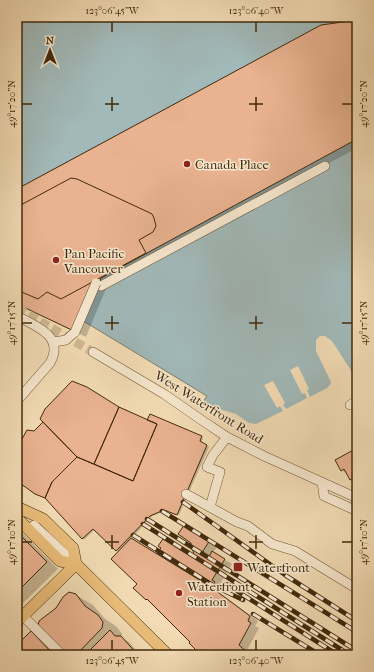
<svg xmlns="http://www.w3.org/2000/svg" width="374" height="672" font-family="'IM FELL French Canon',serif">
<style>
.water{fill:#a1b9b9;stroke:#7b8074}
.pier{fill:#f3dcb5}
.shadow{fill:#0003}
.building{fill:#e9b290;stroke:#412a0c}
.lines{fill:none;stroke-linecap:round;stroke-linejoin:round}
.minor-tunnel{stroke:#cfb893;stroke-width:9;stroke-dasharray:9 4.5;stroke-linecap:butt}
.minor-casing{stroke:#6e5636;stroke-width:10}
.major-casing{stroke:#412a0c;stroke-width:12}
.minor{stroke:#f7e8cf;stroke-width:9}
.major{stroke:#eabe7a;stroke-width:11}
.rail-casing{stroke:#412a0c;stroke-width:4.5}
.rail{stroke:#f7e8cf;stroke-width:3;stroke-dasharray:9;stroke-linecap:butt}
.minor-bridge-casing{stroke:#6e5636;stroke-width:10;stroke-linecap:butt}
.minor-bridge{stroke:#f7e8cf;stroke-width:9}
.ticks{fill:none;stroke:#412a0c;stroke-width:1.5}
.poi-dot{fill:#8f2418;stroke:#f7e8cf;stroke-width:1.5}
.labels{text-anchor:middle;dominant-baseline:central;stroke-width:3;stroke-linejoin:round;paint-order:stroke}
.poi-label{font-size:13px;fill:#412a0c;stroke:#f7e8cf;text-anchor:start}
.street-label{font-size:13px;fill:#412a0c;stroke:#f7e8cf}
.neatline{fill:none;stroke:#412a0c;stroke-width:1.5}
.ticks-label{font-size:10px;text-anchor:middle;fill:#412a0c}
</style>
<rect width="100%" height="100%" fill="#f3dcb5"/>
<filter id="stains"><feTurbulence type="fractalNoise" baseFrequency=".005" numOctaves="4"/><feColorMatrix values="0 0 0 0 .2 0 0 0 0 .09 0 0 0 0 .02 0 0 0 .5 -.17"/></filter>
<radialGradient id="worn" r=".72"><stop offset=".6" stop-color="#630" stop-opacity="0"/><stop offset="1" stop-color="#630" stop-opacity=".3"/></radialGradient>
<!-- water -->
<path class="water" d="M17 17H357V388L330 345 325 342 321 346 338 386 261 432 217 416 201 405 207 396 85 322 17 290Z"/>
<!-- pier -->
<path class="pier" d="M320 336H325L332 341 357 380V390L329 346 325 344 323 349 339 380 340 386 338 392 262 434 246 429 244 432H242L203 409H219L236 414 249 423 256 424 283 411 280 406 277 408 264 385 273 381 285 403 283 405 286 409 307 398 305 393 302 394 290 370 298 366 309 389 307 390 310 397 327 388 330 385 331 382 316 351V340Z"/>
<!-- shadow -->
<path class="shadow" d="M357 20V148L156 257 107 286 86 337 17 304V191Z
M121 409 157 426 150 415 202 437 203 438 201 443 209 447 179 515 167 510 152 516 131 539 158 554 162 548 197 561 194 530 218 545 213 553 232 564 219 586 222 587 219 593 258 621 255 626 259 628 247 650 252 655H202L191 643H192L152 603 146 599 119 552 95 529 85 539H83L47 499 25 486 24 487 17 483V450L34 433Z
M357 449V483L351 479 348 474 341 470Z
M17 530 23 534 58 569 22 604 17 601Z
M74 594 93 605 104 618 117 627 122 634 121 637 129 642 140 655H68Z
M31 632 48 642 60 655H17V646Z"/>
<!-- building -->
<path class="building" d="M357 20V139L101 278 78 333 17 304V189L321 25Z
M71 178 77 179 148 212 152 214 154 218 156 226 153 232 139 240 146 253 61 299 47 292 38 299 17 290V207Z
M72 381 87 387 119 407 94 464 77 457 40 419 45 409Z
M119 407 157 424 133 481 94 464Z
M150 414 202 436 200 441 207 445 177 515 164 510 150 516 116 551 93 529 82 539 45 498 52 482 77 457 133 481 157 424 147 420Z
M43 422 77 457 52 482 45 498 35 494 17 481V448L27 430 34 431Z
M357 448V476L350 480 344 469 341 471 335 460Z
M185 524 210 540 203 551 205 556 208 559 212 551 225 559 212 580 215 582 211 587 157 553 161 548 158 546 163 539 195 559 191 543 178 534Z
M17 532 47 562 17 592Z
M131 538 211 587 250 616 248 621 251 623 239 645 250 655H207L204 652 201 655 189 643 190 642 147 599 146 600 133 588 137 584 111 559Z
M69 592 76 594 85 606 98 615 103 622 102 628 76 655H67L41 631 38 626 39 621 56 608 63 597Z
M110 630 115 636H121L138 655H85Z
M31 631 54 655H17V645Z"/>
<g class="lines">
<!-- minor-tunnel -->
<path class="minor-tunnel" d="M17 308 93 352"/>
<!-- minor casing -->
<g class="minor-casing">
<path id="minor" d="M101 286 325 166
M17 316C36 326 65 336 50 363L17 401
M54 342 66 340 75 332
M93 352 164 394 200 419 227 437 264 456 357 498
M350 405 357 401
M322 482 324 496 357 511
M186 494 237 522 248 526 272 544 295 551 357 589
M210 507 220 472 207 467 213 455 227 437
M34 525 76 564
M23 616 62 655"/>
</g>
<!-- major casing -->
<g class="major-casing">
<path id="major" d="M17 507 43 519 73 548 76 564
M17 518 60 561 76 564 168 655
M17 622 76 564"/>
</g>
<!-- minor -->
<use href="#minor" class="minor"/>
<!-- major -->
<use href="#major" class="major"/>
<!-- rail casing -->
<g class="rail-casing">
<path id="rail" d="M183 502 285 575 357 621
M162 511 357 632
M147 519 357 651
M143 524 350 655
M133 535 214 586 243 600
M228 584 240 593 338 655
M253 614 320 655"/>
</g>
<!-- rail -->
<use href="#rail" class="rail"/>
<!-- minor-bridge casing -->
<g class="minor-bridge-casing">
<path id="minor-bridge" d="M75 332 96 283"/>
</g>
<!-- minor-bridge -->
<use href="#minor-bridge" class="minor-bridge"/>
</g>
<!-- ticks -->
<path class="ticks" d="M112 22V32M256 22V32M112 97V111M256 97V111M22 104H32M105 104H119M249 104H263M342 104H352M112 316V330M256 316V330M22 323H32M105 323H119M249 323H263M342 323H352M112 535V549M256 535V549M22 542H32M105 542H119M249 542H263M342 542H352M112 640V650M256 640V650"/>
<!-- markers -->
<g class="poi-dot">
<circle cx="187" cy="164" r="4"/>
<circle cx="56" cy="260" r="4"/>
<rect x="233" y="562" width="10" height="10" rx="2"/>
<circle cx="179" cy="593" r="4"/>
</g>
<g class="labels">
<!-- poi labels -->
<g class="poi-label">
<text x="195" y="164">Canada Place</text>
<text x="64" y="253">Pan Pacific<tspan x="64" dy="15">Vancouver</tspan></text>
<text x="247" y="567">Waterfront</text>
<text x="187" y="586">Waterfront<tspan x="187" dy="15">Station</tspan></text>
</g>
<!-- street labels -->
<g class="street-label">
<text transform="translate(209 407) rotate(32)">West Waterfront Road</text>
</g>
</g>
<!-- margin -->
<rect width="374" height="672" fill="none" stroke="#f3dcb5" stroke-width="44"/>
<!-- north arrow -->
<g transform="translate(50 50)" stroke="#f7e8cf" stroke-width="3" paint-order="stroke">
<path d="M0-3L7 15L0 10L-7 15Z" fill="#412a0c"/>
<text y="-6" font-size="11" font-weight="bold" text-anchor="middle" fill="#412a0c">N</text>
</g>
<rect x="22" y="22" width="330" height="628" class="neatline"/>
<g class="ticks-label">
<text x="112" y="14">123°06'45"W</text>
<text x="256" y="14">123°06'40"W</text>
<text transform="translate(11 104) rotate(-90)" y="4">49°17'20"N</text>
<text transform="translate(363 104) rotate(-90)" y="4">49°17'20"N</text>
<text transform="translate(11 323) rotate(-90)" y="4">49°17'15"N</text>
<text transform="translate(363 323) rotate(-90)" y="4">49°17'15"N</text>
<text transform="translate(11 542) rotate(-90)" y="4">49°17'10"N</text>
<text transform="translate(363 542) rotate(-90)" y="4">49°17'10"N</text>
<text x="112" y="664">123°06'45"W</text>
<text x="256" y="664">123°06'40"W</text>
</g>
<rect width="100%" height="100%" filter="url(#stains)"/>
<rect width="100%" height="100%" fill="url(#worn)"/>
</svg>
